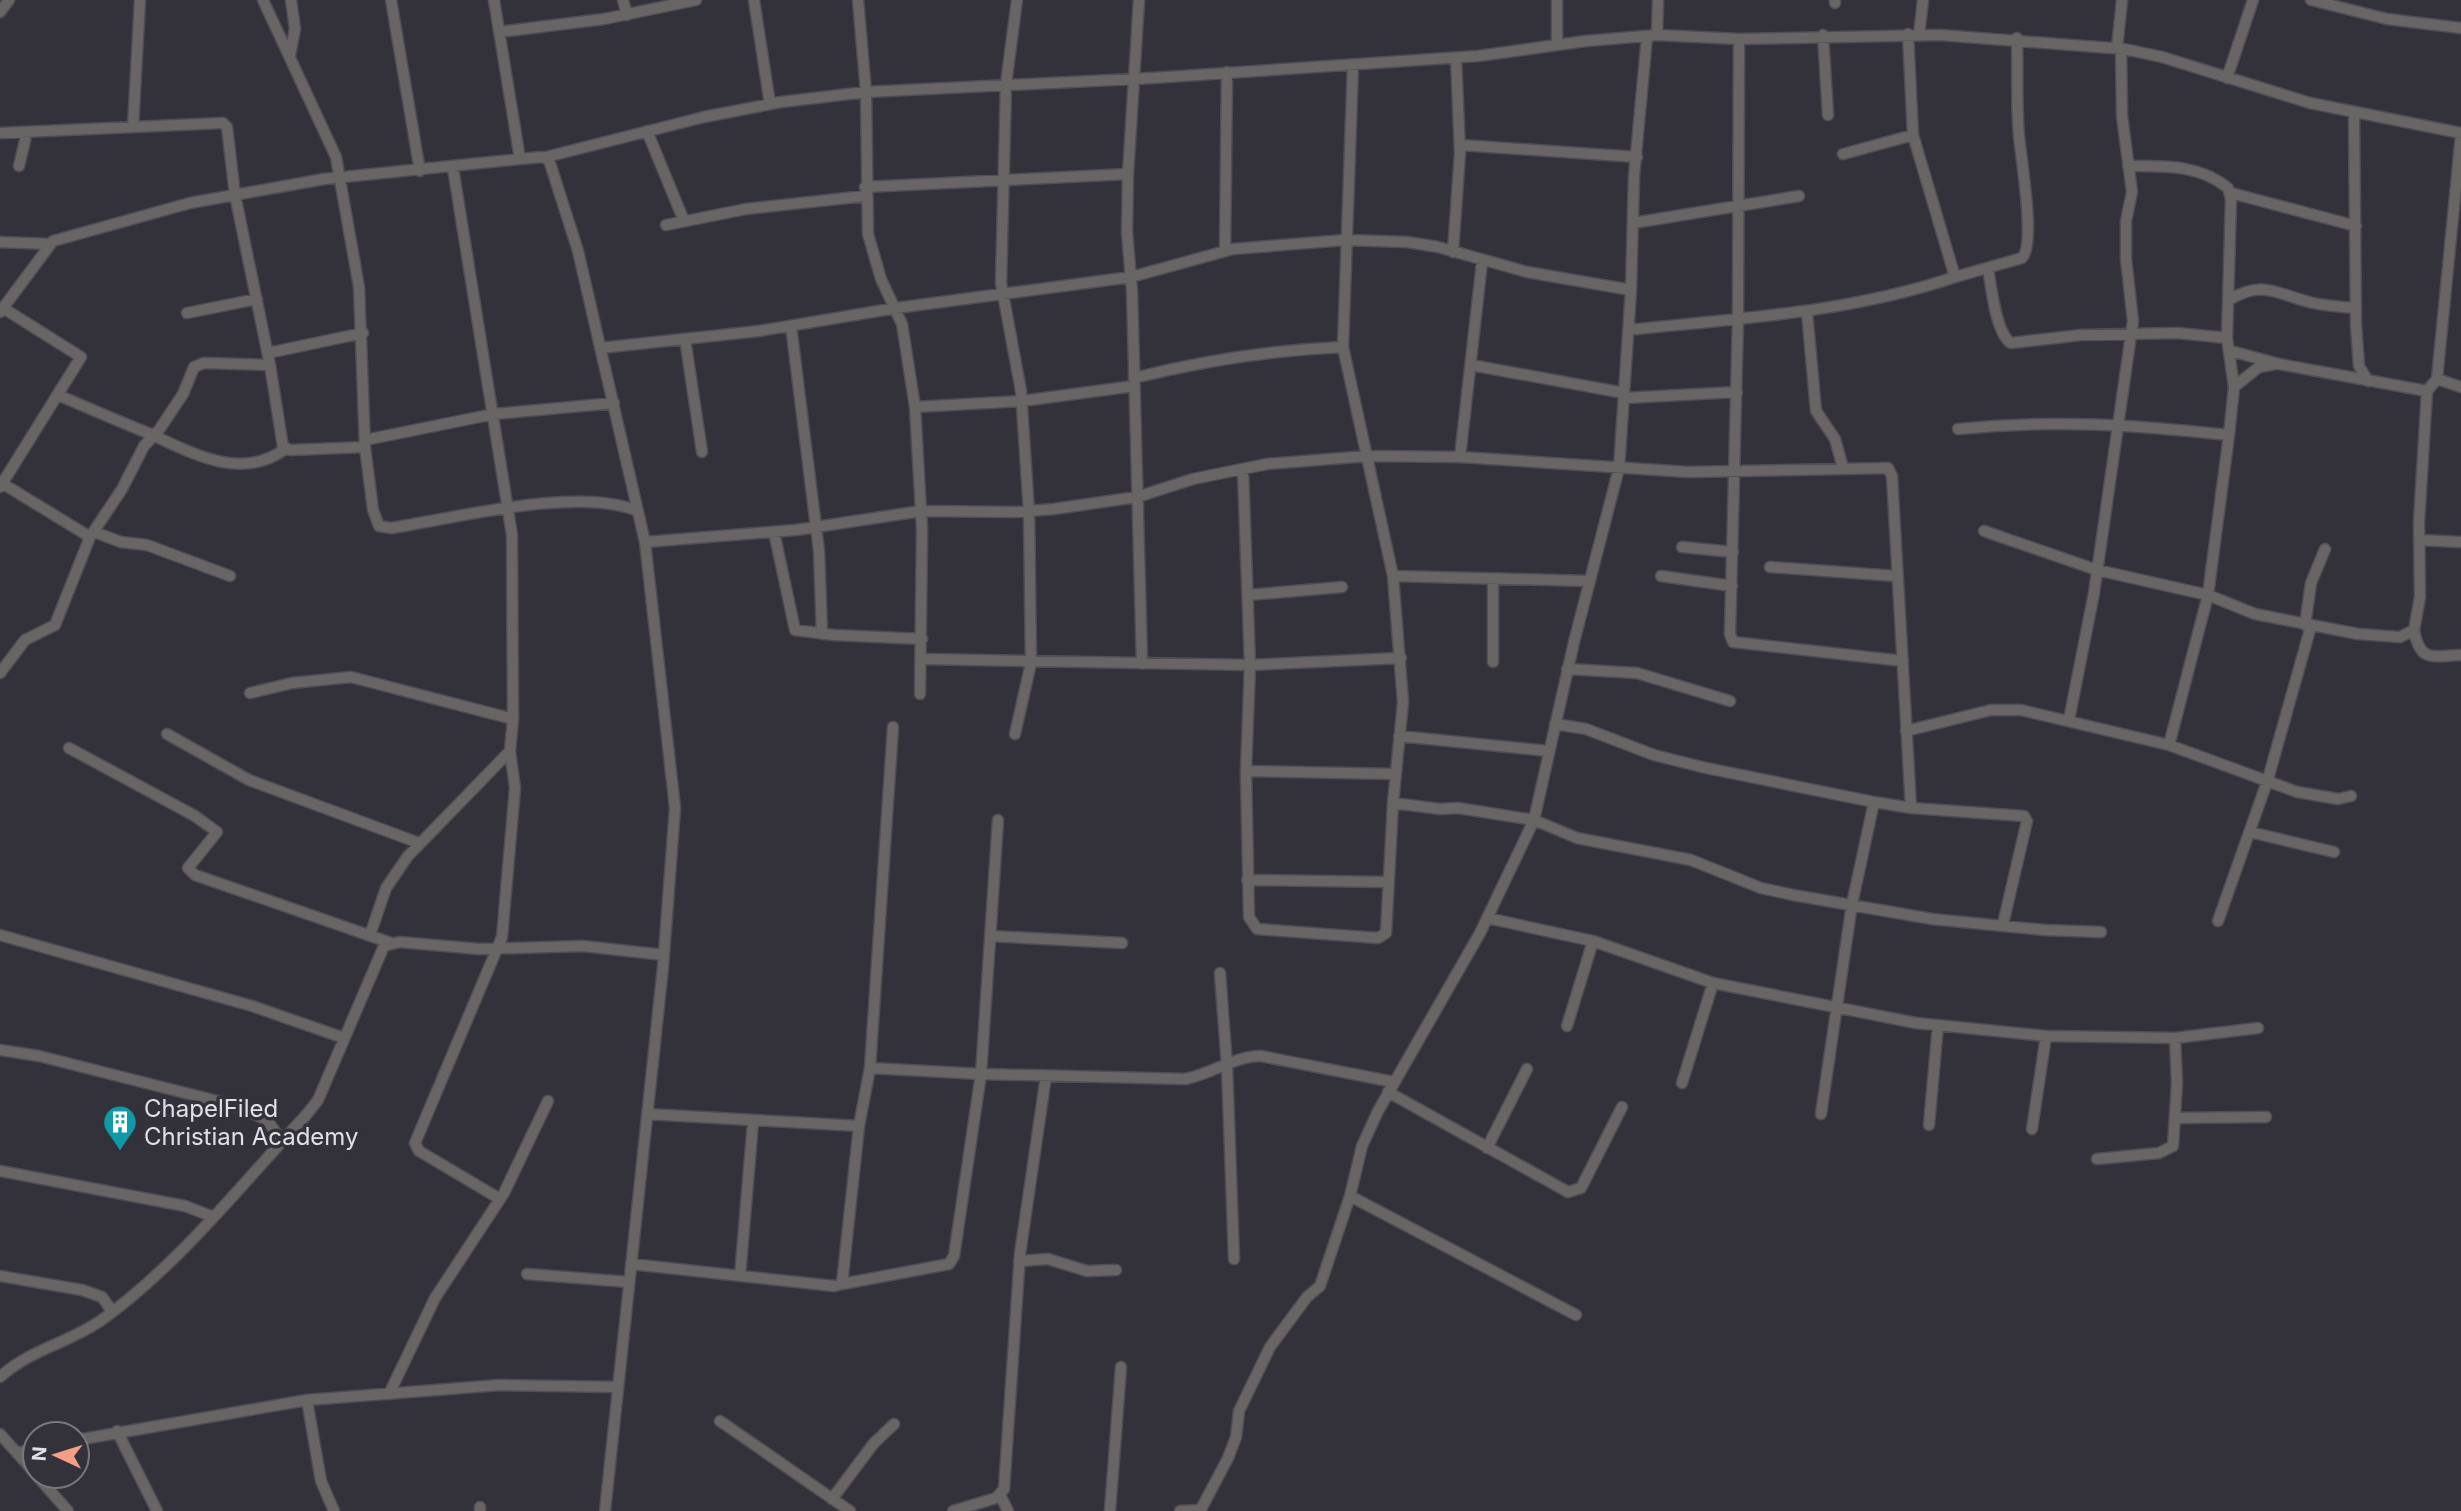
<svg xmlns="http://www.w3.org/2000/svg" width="2461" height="1511" font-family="Inter,sans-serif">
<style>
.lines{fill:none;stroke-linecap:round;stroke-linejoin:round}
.minor-casing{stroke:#4f4e55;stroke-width:13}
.minor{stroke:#6a6565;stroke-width:10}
.labels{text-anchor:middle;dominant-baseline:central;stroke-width:7;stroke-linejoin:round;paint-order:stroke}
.poi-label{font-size:24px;fill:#e1e0e5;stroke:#33323a;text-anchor:start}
</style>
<rect width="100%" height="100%" fill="#33323a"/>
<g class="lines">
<!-- minor casing -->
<g class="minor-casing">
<path id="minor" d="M263 0 336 157 359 287 365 447 373 510 379 526 391 528C457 518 577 486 638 511
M391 0 420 171
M494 0 520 159
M623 0 627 15
M754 0 770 104
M858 0 866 92 868 234 881 279 902 324 915 407 922 529 920 694
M1139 0 1128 174 1127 232 1132 291 1142 664
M1557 0V45
M1658 0 1657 35 1739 39 1940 35 2124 49 2162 57 2310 103 2461 133
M2311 0 2387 19 2461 28
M1835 3V0
M0 12 9 0
M499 32 604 19 696 0
M1908 34 1913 135 1955 277 2022 258C2036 244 2021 159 2019 136 2016 104 2018 71 2017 38
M1823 35 1828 115
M1919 35 1923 0
M1739 39 1738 319 1730 634 1733 642 1903 661
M2117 48 2122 0
M290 55 295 29 291 0
M2227 78 2253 0
M2354 113 2356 325 2359 366 2368 381
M133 127 140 0
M647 131 684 221
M0 133 223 123 227 127 235 195 270 365 283 447 291 450 365 447
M1460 145 1637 157
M1843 154 1913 135
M546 157 704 117 781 102 866 92 1152 78 1478 56 1586 41 1657 35
M19 166 27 132
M2128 166C2163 166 2199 164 2228 188L2231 199 2227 338 2234 387 2229 435 2208 595 2169 745
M453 168 512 535 513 719 510 751 515 788 502 937 415 1143 419 1151 500 1199
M865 187 1128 174
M2231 193 2356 226
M1633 223 1799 196
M666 225 746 209 865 196
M0 242 49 244
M1225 251 1227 72
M1453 252 1460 153 1456 58
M1988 268C1991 286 1996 334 2011 343L2081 335 2178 333 2227 338
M2229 300C2264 279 2278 295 2313 303 2327 306 2342 307 2356 308
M0 312 53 241 190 203 324 179 520 159 542 157 549 160 578 251 645 542 675 808 663 967 605 1511
M1807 312 1816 411 1835 439 1843 468
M187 313 257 299
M791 326 819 551 822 634
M1628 330C1740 318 1848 313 1955 277
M685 339 702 452
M600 348 759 331 896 308 1131 277 1233 249 1345 240 1407 242 1438 247 1527 272 1631 290
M2231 351 2279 364 2427 391
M268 353 363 333
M1471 365 1624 393
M1134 378C1202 361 1273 350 1343 347
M2437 379 2461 387
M2234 387 2259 367 2275 364
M58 395C88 408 118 421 148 433 190 452 241 482 285 449
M1624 398 1737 392
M915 407 1022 401 1134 386
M1958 429C2054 419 2133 425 2229 435
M365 440 494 414 614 403
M1460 457 1482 262
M1243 470 1250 665 1246 771 1249 917 1257 929 1378 938 1386 933 1393 803 1403 702 1393 576 1343 347 1353 65
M0 482 90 537
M0 487 81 357 3 308
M1984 531 2097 570 2208 595 2255 614 2358 634 2400 637 2414 630 2420 597 2419 522 2427 391 2437 379 2461 135
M94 532 121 542 147 545 230 576
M774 532 795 630 834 635 922 639
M2419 540 2461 542
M645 542 796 530 921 511 1015 512 1054 509 1137 497 1193 479 1267 464 1368 456 1460 457 1688 472 1888 468 1892 476 1911 808
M1682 547 1733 552
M1770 567 1896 576
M1393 576 1590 581
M1661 576 1732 586
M1493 579V662
M1248 595 1342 587
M2305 625 2311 583 2325 549
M2414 630C2420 663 2432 656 2461 655
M921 659 1250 665 1401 658
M1567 669 1637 673 1730 701
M0 673 25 640 55 625 90 537 122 489 144 446 159 430 183 394 194 367 204 363 270 365
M250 693 292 683 351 677 513 719
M2069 720 2094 593 2133 321 2126 259V221L2132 192 2122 116 2121 49
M1555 724 1586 729 1654 755 1706 768 1874 802 1911 808 2024 816 2027 821 2003 924
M1906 731 1991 710H2021L2169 745 2297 792 2338 799 2351 796
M167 734 249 780 419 843
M1015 734 1031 663 1029 512 1021 391 1001 283 1006 84 1017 0
M1399 736 1548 751
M69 748 195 816 217 832 188 868 195 875 391 943
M1246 771 1395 774
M1393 803 1440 809 1458 808 1534 820 1577 838 1691 860 1761 888 1793 895 1932 919 2044 930 2101 932
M2250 832 2334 852
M1247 880 1389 882
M1487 918 1593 941 1713 983 1916 1023 2046 1036 2175 1038 2258 1028
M2218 921 2268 779 2311 626
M0 935 252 1006 344 1038
M370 935 386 888 408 856 510 751
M990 936 1122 943
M1220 973 1227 1066 1234 1259
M1567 1026 1593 941
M0 1050 39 1056 233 1105 267 1120 282 1141
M870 1068 981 1074 1185 1079C1212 1074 1234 1056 1261 1056L1394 1082
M1682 1083 1713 983
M1388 1092 1568 1192 1581 1188 1622 1107
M647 1114 859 1126 870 1068 893 727
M1821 1114 1852 904 1874 802
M2175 1118 2266 1117
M1929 1125 1938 1025
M2032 1129 2046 1036
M1487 1148 1527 1069
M2097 1159 2159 1153 2173 1146 2177 1083 2175 1038
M0 1171 185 1206 211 1216
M1350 1196 1576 1315
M1019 1261 1048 1259 1087 1271 1116 1270
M631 1264 834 1286 842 1284 859 1126
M527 1274 629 1282
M0 1276 82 1290 102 1297 112 1311
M740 1276 753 1122
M842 1284 949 1264 954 1256 981 1074 998 820
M0 1377C32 1348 70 1343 103 1319 179 1264 243 1183 307 1114L318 1100 384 946 399 942 479 949 583 946 664 955
M389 1394 435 1298 504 1193 548 1101
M307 1400 321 1481 334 1511
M720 1421 850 1511
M117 1431 157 1511
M0 1434 35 1473
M77 1440 307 1400 500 1385 618 1387
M17 1453 35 1449
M37 1476 68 1511
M1000 1495 1008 1511
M832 1499 874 1443 894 1424
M480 1507V1511
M953 1511 996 1498 1004 1489 1020 1254 1046 1076
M1110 1511 1121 1367
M1180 1511 1200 1510
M1200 1511 1228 1458 1236 1437 1239 1411 1270 1347 1307 1297 1320 1286 1350 1196 1362 1146 1378 1111 1480 933 1534 820 1574 642 1619 468 1631 290 1634 176 1647 37"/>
</g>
<!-- minor -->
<use href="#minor" class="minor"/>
</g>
<!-- icons -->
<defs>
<g id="building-pin" transform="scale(1.75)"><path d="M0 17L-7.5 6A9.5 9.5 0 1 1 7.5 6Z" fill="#0f9aa8" stroke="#33323a"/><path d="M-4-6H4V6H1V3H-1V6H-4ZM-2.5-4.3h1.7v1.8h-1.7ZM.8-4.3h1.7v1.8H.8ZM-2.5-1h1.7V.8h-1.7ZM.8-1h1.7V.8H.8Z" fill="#fff"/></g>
</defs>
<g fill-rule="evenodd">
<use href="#building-pin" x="120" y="1122"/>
</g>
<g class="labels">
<!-- poi labels -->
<g class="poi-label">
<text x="144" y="1108">ChapelFiled<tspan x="144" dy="28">Christian Academy</tspan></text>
</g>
</g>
<!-- north arrow -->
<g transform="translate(56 1455) rotate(274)"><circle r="33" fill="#33323a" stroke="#79787e" stroke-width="2"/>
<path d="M0-5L12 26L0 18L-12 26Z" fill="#f49e86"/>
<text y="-10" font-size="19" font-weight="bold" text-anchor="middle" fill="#e1e0e5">N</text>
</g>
</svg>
